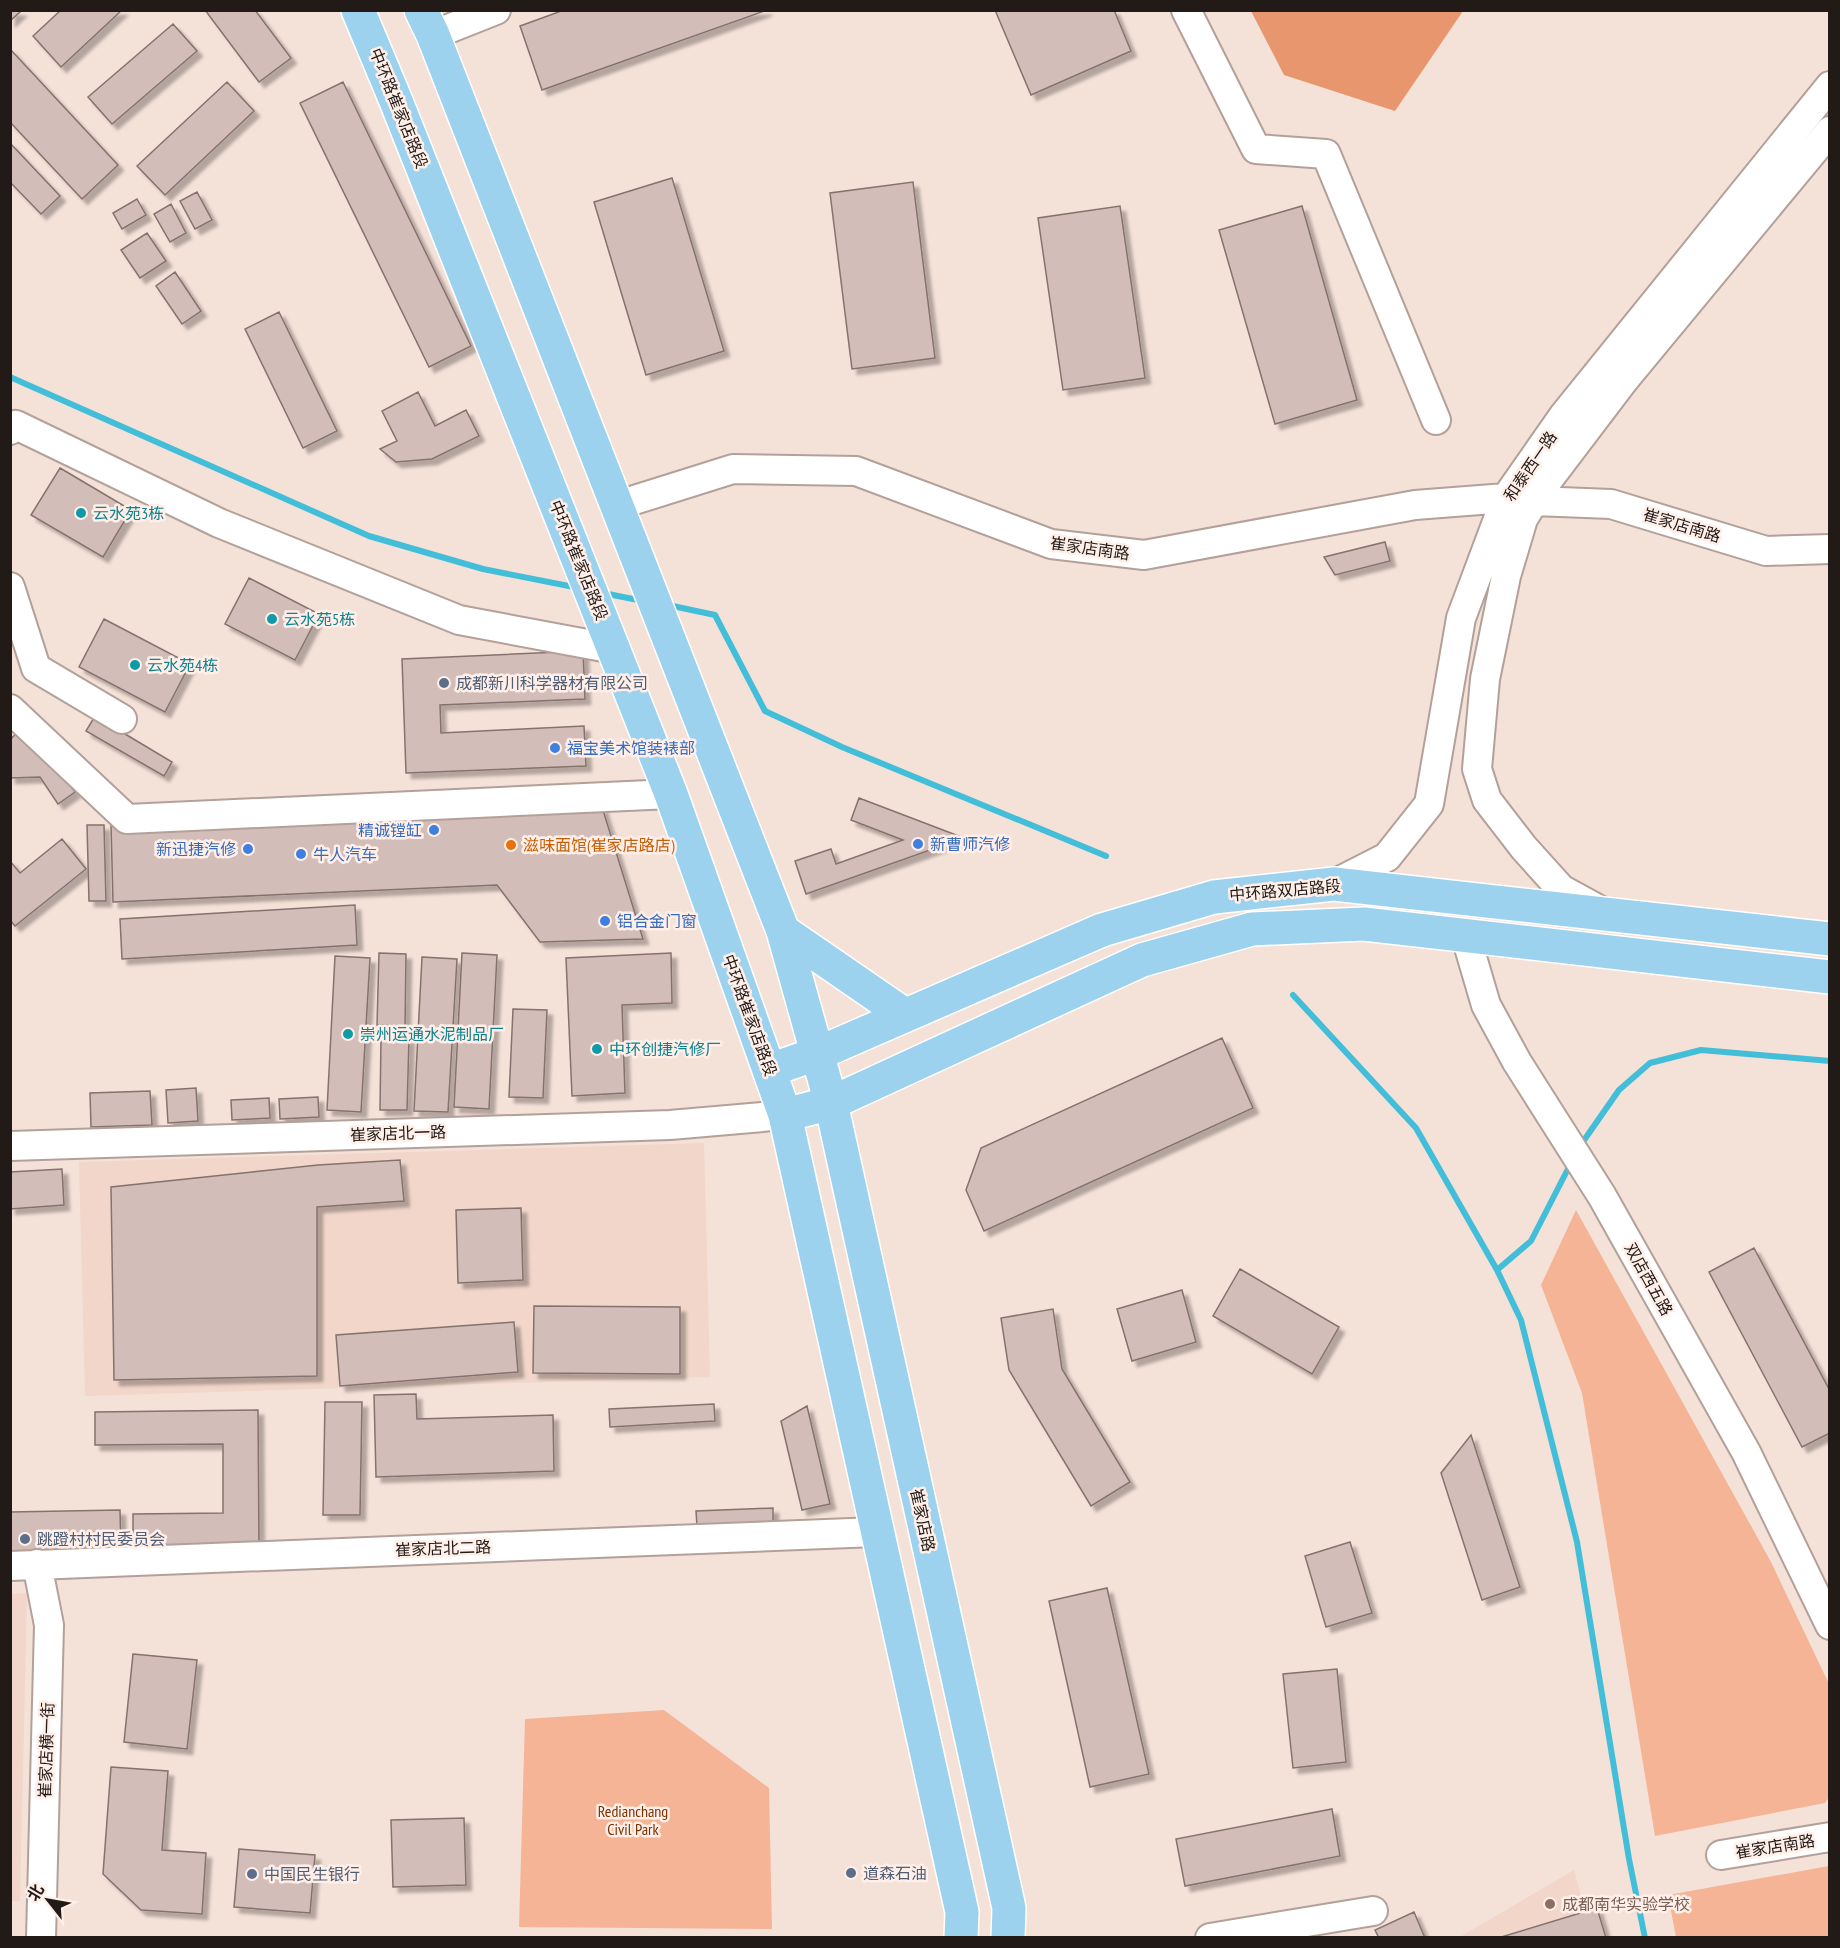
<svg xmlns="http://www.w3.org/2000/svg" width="1840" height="1948" font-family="'PT Sans Narrow','Noto Sans SC',sans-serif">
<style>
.built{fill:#f1d6c9}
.green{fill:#f5b495}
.forest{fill:#e7966e}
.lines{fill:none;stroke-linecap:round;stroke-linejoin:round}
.stream{stroke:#43bed9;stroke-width:6}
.building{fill:#d2bdb9;stroke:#85726e;stroke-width:1.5;filter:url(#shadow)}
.minor-casing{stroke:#b3a199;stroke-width:32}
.major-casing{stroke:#fff;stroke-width:36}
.minor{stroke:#fff;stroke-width:28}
.major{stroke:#9dd2ee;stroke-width:33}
.culture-dot{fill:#0f9aa8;stroke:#ffefe8;stroke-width:2}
.service-dot{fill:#5c6f8a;stroke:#ffefe8;stroke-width:2}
.shop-dot{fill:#3f7fe0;stroke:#ffefe8;stroke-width:2}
.food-dot{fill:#e8710a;stroke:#ffefe8;stroke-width:2}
.education-dot{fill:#8d6e63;stroke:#ffefe8;stroke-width:2}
.labels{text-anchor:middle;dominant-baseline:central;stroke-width:5;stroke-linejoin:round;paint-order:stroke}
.street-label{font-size:16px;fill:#211a17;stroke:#ffefe8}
.culture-label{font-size:16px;fill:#0d838f;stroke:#ffefe8;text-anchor:start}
.service-label{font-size:16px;fill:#4e5e75;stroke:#ffefe8;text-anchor:start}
.shop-label{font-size:16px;fill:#366cbe;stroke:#ffefe8;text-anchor:start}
.food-label{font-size:16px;fill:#c56008;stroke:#ffefe8;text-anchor:start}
.park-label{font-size:16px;fill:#793100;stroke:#ffefe8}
.education-label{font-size:16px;fill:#785e54;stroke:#ffefe8;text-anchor:start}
</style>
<defs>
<filter id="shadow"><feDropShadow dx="5.5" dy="5.5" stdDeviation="1.5" flood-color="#0004"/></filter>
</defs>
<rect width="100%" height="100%" fill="#f4e1d8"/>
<!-- built -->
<path class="built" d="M704 1143 710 1377 85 1396 79 1162Z
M27 1593 20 1901H11V1594Z
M1574 1870 1592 1937 1458 1938Z"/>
<!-- green -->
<path class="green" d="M1576 1210 1771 1562 1829 1684 1830 1796 1825 1803 1655 1836 1582 1393 1541 1285Z
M664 1710 769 1788 772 1929 519 1927 525 1719Z
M1829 1866V1937H1676L1668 1895Z"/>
<!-- forest -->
<path class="forest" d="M1251 11H1463L1395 111 1284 75Z"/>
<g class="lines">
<!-- stream -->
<path class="stream" d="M10 377 369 536 483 569 579 588
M603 593 643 601
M668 605 715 615 765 711 842 747 1106 856
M1293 995 1416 1128 1497 1270 1521 1320 1577 1542 1629 1859 1645 1938
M1580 1146 1619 1090 1650 1063 1701 1050 1830 1061
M1497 1270 1531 1241 1571 1163"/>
</g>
<!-- building -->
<path class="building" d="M10 10 21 11 10 21Z
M61 10H122L61 67 33 36Z
M205 10H255L291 58 259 82Z
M564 10H767L542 90 520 26Z
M995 10H1114L1131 51 1031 95Z
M173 24 197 51 112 124 88 97Z
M10 49 118 165 82 199 10 122Z
M227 82 254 111 165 195 137 166Z
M343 82 471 346 429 367 300 103Z
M10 143 60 196 41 214 10 182Z
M672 178 724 351 646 375 594 202Z
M913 182 935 358 852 369 830 193Z
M197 192 212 220 195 229 180 201Z
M137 199 146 215 122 229 113 213Z
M171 204 186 233 170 242 154 214Z
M1120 206 1145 378 1063 390 1038 218Z
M1302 206 1357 400 1275 424 1219 230Z
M147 233 166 261 140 278 121 250Z
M175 272 201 311 182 324 156 286Z
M279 312 337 431 303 448 245 329Z
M418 392 435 426 466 410 479 436 432 459 396 462 380 449 397 441 382 411Z
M60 468 131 510 103 557 31 515Z
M1385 542 1390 561 1335 575 1324 557Z
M249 578 319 614 295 660 225 624Z
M104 619 190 664 165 712 79 667Z
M583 651 585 699 440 705 441 733 584 726 586 766 406 773 402 659Z
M95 716 172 762 164 776 86 731Z
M21 728 50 755 75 792 58 804 40 777 10 778V740Z
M859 798 964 838 806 894 795 861 831 849 836 864 903 840 851 820Z
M602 807 643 939 540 942 497 885 113 902 111 825Z
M87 825H104L106 901H89Z
M62 839 86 869 15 926 10 920V861L20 873Z
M355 905 357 945 122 959 120 919Z
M379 953 406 954 405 1026 377 1025Z
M462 953 497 955 489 1109 454 1107Z
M671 953 672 1003 622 1005 625 1093 572 1096 566 958Z
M335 956 370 958 361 1112 327 1110Z
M422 957 457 959 448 1112 414 1111Z
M513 1009 547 1010 543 1098 509 1097Z
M381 1038H409L407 1110H380Z
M1222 1038 1253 1108 984 1231 966 1190 981 1148Z
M196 1088 198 1121 168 1123 166 1090Z
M150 1091 152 1125 91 1127 90 1093Z
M318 1097 319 1117 280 1119 279 1099Z
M269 1098 270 1118 232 1120 231 1100Z
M400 1160 404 1201 317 1207V1376L114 1380 111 1187 318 1165Z
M62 1169 64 1205 10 1209V1172Z
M521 1208 523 1280 458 1283 456 1210Z
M1754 1248 1830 1391V1433L1802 1447 1709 1272Z
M1240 1269 1339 1327 1312 1374 1213 1316Z
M1182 1290 1196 1342 1132 1361 1117 1309Z
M534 1306 680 1307V1374L533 1373Z
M1053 1309 1062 1369 1130 1482 1091 1506 1009 1370 1001 1318Z
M514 1322 518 1372 340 1386 336 1335Z
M416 1394 417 1419 553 1415 554 1471 376 1477 374 1395Z
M325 1402H362L360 1515H323Z
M714 1404 715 1421 610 1427 609 1409Z
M807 1406 830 1504 802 1510 781 1421Z
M258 1410 259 1544 133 1545V1514L223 1513V1444L95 1445V1412Z
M1471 1435 1520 1587 1482 1600 1441 1473Z
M773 1508V1523L697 1526 696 1511Z
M120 1510 121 1552 10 1555V1512Z
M1350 1542 1372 1613 1326 1627 1305 1556Z
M1107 1588 1149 1774 1090 1787 1049 1601Z
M133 1654 197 1660 187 1749 124 1742Z
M1337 1669 1346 1762 1293 1768 1283 1674Z
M111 1767 168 1771 162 1850 206 1853 202 1914 141 1910 103 1874Z
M1332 1809 1340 1856 1185 1886 1176 1839Z
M464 1818 466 1885 393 1887 391 1820Z
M239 1849 315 1855 310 1913 234 1907Z
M1597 1908 1606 1938H1498Z
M1414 1912 1425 1938H1379L1375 1930Z"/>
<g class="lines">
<!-- minor casing -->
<g class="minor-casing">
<path id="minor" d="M1186 10 1256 149 1326 154 1436 420
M433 35 496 10
M10 430 16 425 219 523 459 620 614 649
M1534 501 1611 504 1766 551 1830 549
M615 506 733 469 856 471 1051 544 1144 555 1415 505 1506 498
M10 587 36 668 122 719
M10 709 127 819 671 794
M1334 884 1387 857 1429 804 1461 618 1506 498 1564 415 1830 86
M1603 912 1561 889 1524 848 1487 800 1477 769 1485 679 1506 576 1523 519 1542 488 1624 380 1830 131
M1466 937 1486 1005 1517 1062 1602 1196 1746 1452 1830 1625
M10 1146 670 1125 785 1115
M37 1564 49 1625 41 1938
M10 1566 876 1532
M1721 1855 1830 1837
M1210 1938 1373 1911"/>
</g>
<!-- major casing -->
<g class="major-casing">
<path id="major" d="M358 10 396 101 671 794 785 1115 962 1912 961 1938
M421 10 433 35 783 931 831 1103 1009 1908 1008 1938
M783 931 905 1015
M770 1070 819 1053 1102 930 1214 897 1334 884 1830 939
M785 1115 831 1103 1142 960 1252 929 1364 924 1830 977"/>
</g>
<!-- minor -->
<use href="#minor" class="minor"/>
<!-- major -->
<use href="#major" class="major"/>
</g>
<!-- markers -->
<g class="culture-dot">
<circle cx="81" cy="513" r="6"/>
<circle cx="272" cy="619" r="6"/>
<circle cx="135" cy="665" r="6"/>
<circle cx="348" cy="1034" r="6"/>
<circle cx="597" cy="1049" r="6"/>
</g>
<g class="service-dot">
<circle cx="444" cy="683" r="6"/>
<circle cx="25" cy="1539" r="6"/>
<circle cx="851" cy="1873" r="6"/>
<circle cx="252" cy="1874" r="6"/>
</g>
<g class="shop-dot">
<circle cx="555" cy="748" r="6"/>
<circle cx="434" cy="830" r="6"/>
<circle cx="918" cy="844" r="6"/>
<circle cx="248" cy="849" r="6"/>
<circle cx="301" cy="854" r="6"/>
<circle cx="605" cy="921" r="6"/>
</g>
<circle class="food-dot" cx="511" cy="845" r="6"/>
<circle class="education-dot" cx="1550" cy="1904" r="6"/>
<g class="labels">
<!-- street labels -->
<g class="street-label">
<text transform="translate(399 108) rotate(68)">中环路崔家店路段</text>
<text transform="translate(1530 466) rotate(-56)">和泰西一路</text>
<text transform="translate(1682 525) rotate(17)">崔家店南路</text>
<text transform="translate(1090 548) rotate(8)">崔家店南路</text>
<text transform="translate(579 560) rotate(68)">中环路崔家店路段</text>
<text transform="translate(1285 890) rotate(-5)">中环路双店路段</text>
<text transform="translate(750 1015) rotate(70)">中环路崔家店路段</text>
<text transform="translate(398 1133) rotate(-2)">崔家店北一路</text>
<text transform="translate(1649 1279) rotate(61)">双店西五路</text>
<text transform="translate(923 1520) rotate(78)">崔家店路</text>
<text transform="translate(443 1548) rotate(-2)">崔家店北二路</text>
<text transform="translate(46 1750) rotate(-88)">崔家店横一街</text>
<text transform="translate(1775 1846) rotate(-9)">崔家店南路</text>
</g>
<!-- culture labels -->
<g class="culture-label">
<text x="93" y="513">云水苑3栋</text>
<text x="284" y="619">云水苑5栋</text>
<text x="147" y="665">云水苑4栋</text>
<text x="360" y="1034">崇州运通水泥制品厂</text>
<text x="609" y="1049">中环创捷汽修厂</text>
</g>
<!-- service labels -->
<g class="service-label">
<text x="456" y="683">成都新川科学器材有限公司</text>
<text x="37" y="1539">跳蹬村村民委员会</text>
<text x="863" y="1873">道森石油</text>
<text x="264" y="1874">中国民生银行</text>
</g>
<!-- shop labels -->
<g class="shop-label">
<text x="567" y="748">福宝美术馆装裱部</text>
<text x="422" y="830" text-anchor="end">精诚镗缸</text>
<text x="930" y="844">新曹师汽修</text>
<text x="236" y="849" text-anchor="end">新迅捷汽修</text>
<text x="313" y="854">牛人汽车</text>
<text x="617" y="921">铝合金门窗</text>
</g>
<!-- food labels -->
<g class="food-label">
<text x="523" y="845">滋味面馆(崔家店路店)</text>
</g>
<!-- park labels -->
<g class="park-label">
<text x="633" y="1811">Redianchang<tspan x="633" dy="18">Civil Park</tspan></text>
</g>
<!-- education labels -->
<g class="education-label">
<text x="1562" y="1904">成都南华实验学校</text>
</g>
</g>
<!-- border -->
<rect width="1840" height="1948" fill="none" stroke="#211a17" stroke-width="24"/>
<!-- north arrow -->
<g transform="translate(48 1900) rotate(301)" stroke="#ffefe8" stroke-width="4.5" paint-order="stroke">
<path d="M0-4.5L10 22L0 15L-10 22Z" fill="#211a17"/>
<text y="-9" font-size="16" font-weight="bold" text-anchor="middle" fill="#211a17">北</text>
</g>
</svg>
